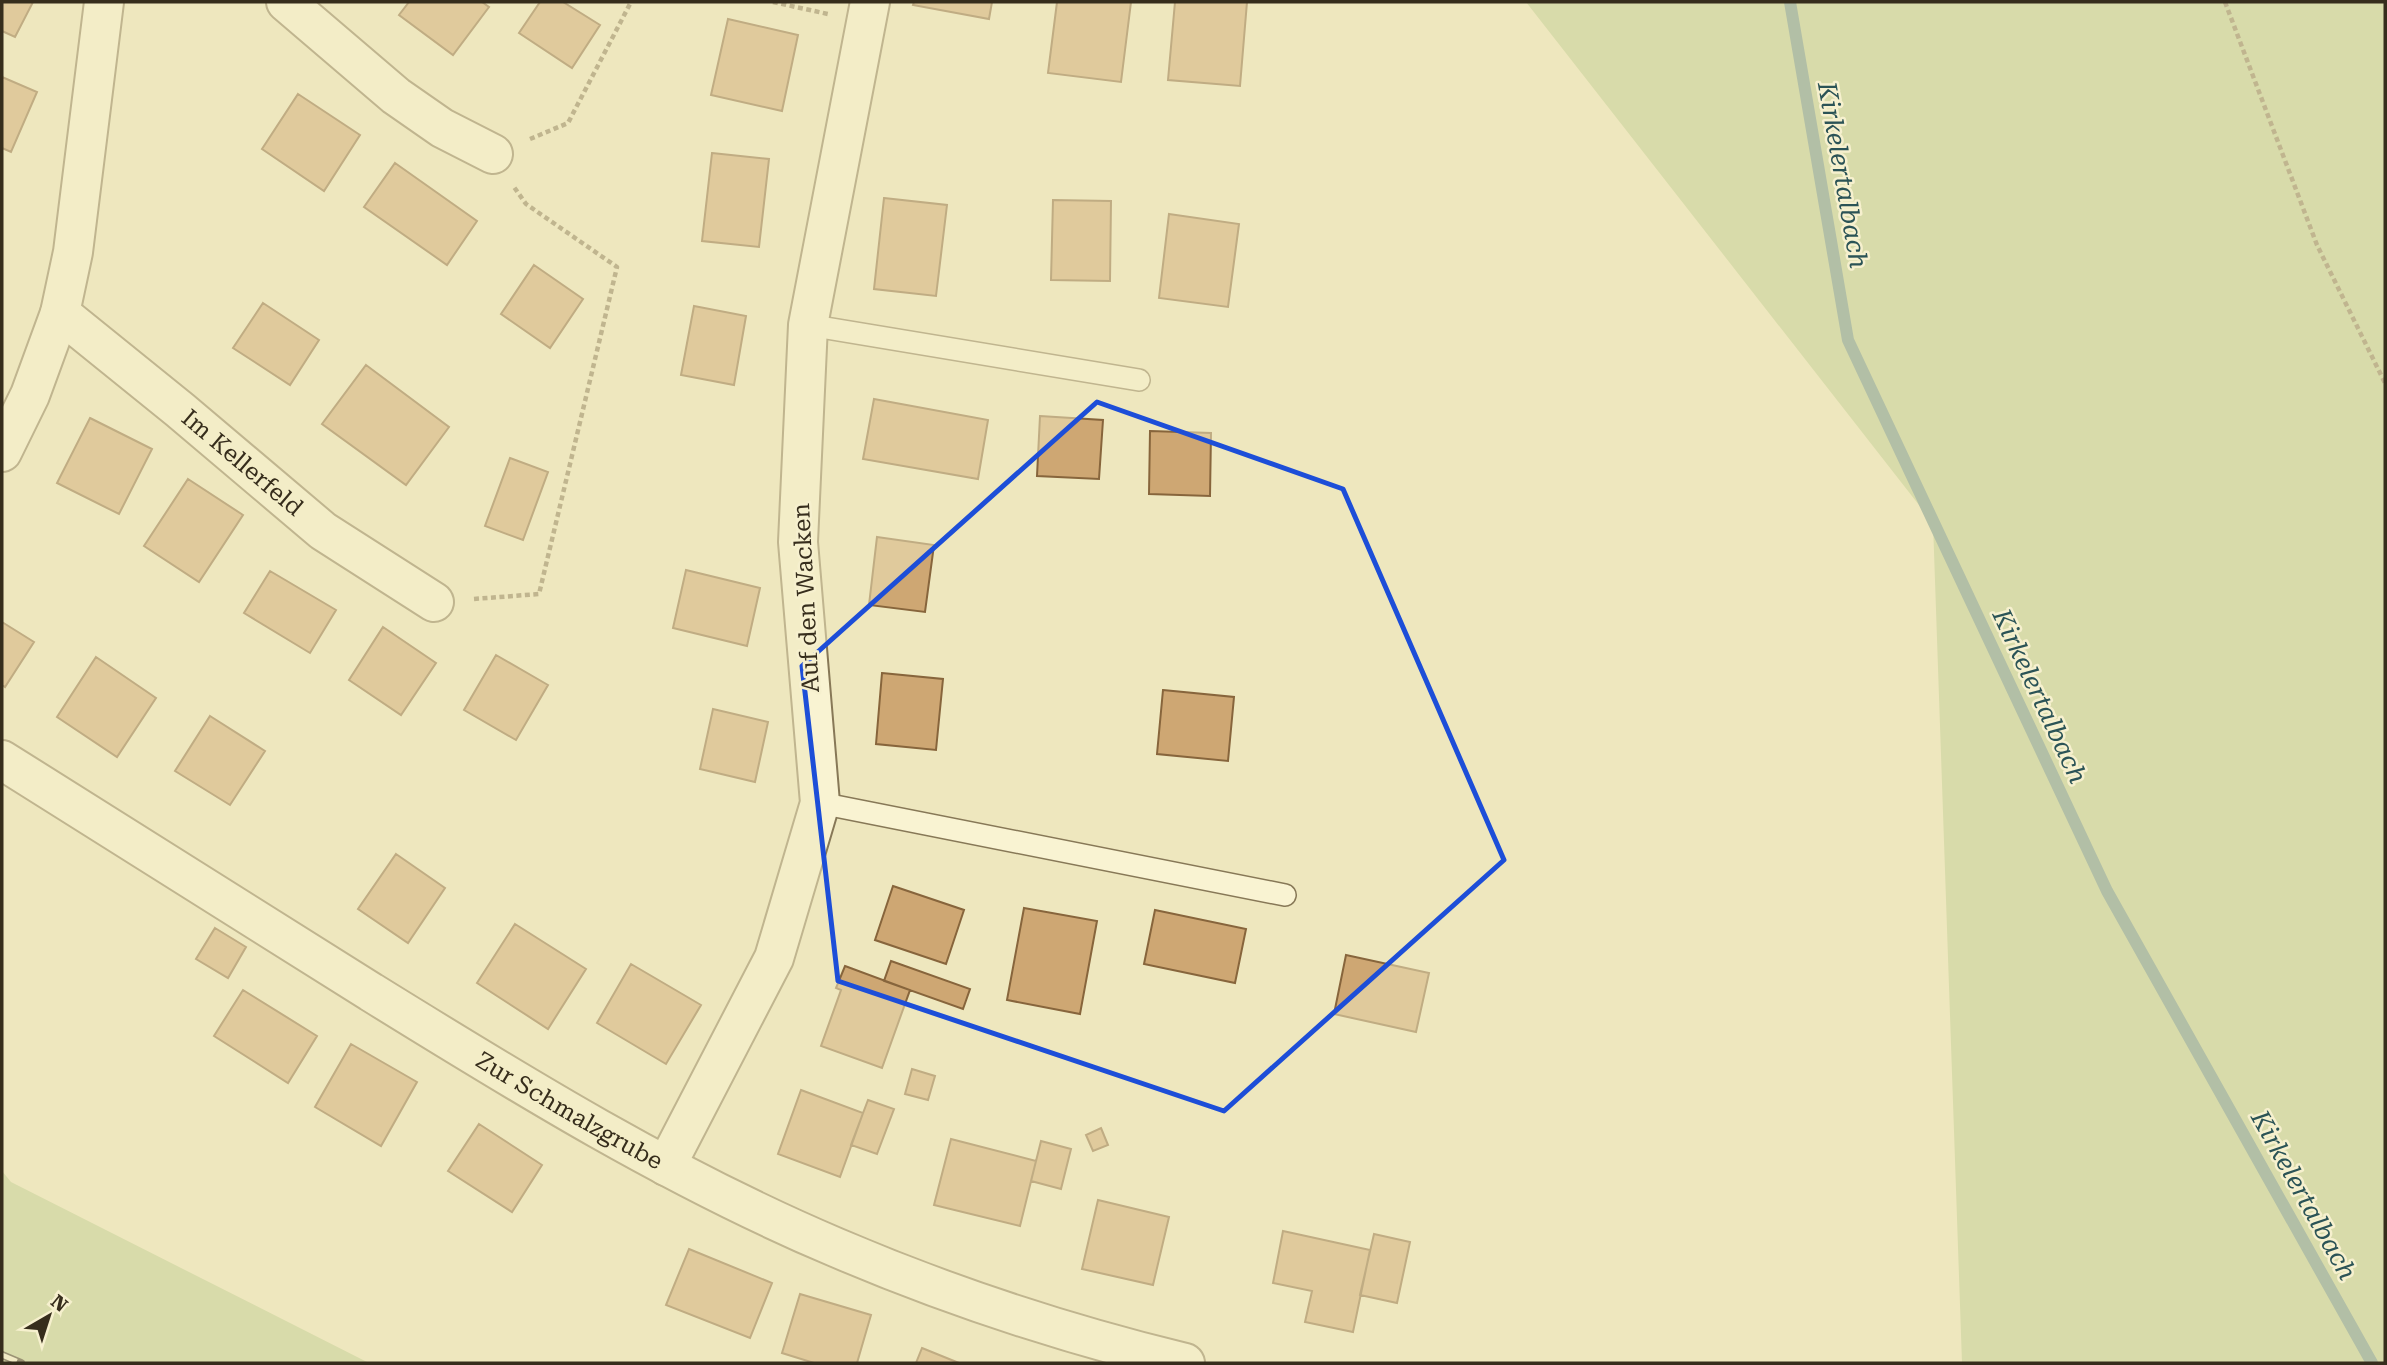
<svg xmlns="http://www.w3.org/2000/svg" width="2387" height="1365" font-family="'Roboto Serif',serif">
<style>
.green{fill:#bdcc93}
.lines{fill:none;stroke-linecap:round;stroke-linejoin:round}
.stream{stroke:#698e8a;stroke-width:12}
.building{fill:#cea773;stroke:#87653c;stroke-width:2}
.lane-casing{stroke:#877857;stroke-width:24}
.street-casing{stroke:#877857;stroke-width:42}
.path{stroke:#877857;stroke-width:4.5;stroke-dasharray:5 3.5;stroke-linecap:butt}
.lane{stroke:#f9f3d2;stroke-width:21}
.street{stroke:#f9f3d2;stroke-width:38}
.rail-casing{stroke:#362d1c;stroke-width:8}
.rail{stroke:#f6f0ce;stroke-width:5;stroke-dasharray:16;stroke-linecap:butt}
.marked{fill:none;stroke:#1d4ed8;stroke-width:5;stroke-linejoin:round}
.labels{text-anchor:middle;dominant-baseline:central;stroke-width:5;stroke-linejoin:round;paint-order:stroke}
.street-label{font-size:24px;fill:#362d1c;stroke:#f6f0ce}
.water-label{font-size:26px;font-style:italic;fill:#2b5356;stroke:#f6f0ce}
</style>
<rect width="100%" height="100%" fill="#eee7be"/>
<!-- green -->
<path class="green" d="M1526 2H2385V1363H1962L1933 523Z
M2 1171 11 1182 369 1363H2Z"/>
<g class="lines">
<!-- stream -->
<path class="stream" d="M1790 2 1848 340 2107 891 2372 1363"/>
</g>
<!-- building -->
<path class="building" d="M2 2H33L15 37 2 31Z
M409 2H482L489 7 453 55 399 15Z
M540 2H563L600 25 572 68 519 33Z
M914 2H992L989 19 913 5Z
M1057 2H1131L1121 82 1048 73Z
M1175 2H1247L1240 86 1168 80Z
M728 19 798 35 782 111 711 95Z
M2 77 37 92 11 152 2 148Z
M298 94 360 135 324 191 262 149Z
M712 153 769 159 759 247 702 241Z
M395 163 477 221 447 265 364 207Z
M884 198 947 205 936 296 874 289Z
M1053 200 1111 201 1110 281 1051 280Z
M1169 214 1239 224 1228 307 1159 298Z
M534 265 583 299 550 348 501 314Z
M263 303 319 340 290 385 233 348Z
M694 306 746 316 734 385 681 375Z
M366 365 449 427 406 485 322 424Z
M874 399 988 420 978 479 863 459Z
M1040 416 1103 420 1099 479 1037 476Z
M90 418 152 449 119 514 57 483Z
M1150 431 1211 433 1210 496 1149 494Z
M510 458 548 472 523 540 485 526Z
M188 479 243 515 199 582 144 546Z
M877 537 934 545 925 612 869 605Z
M686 570 760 588 747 646 673 628Z
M270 571 336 610 310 653 244 613Z
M2 622 34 642 5 687 2 685Z
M383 627 436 663 401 715 349 680Z
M496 655 548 685 516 740 464 710Z
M96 657 156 698 117 757 57 717Z
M882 673 943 679 936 750 876 744Z
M1163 690 1234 697 1228 761 1157 754Z
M713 709 768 722 755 782 700 769Z
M210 716 265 751 230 805 175 771Z
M396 854 445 888 408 943 358 909Z
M893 886 964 910 946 964 875 940Z
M1024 908 1097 921 1080 1014 1007 1000Z
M1155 910 1246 929 1235 983 1144 964Z
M515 924 586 969 548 1029 477 983Z
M215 928 246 947 228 978 196 959Z
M1346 955 1429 973 1416 1032 1334 1014Z
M891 961 970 989 963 1009 884 981Z
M631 964 701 1005 666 1064 597 1023Z
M845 966 910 990 882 1068 821 1046 841 990 836 988Z
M243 990 317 1036 288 1083 214 1036Z
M351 1044 417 1082 381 1146 315 1107Z
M912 1069 935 1076 928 1100 905 1094Z
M801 1090 863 1113 840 1177 778 1154Z
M868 1100 894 1109 877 1154 851 1145Z
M479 1124 542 1165 512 1212 448 1171Z
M1101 1128 1108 1145 1093 1151 1086 1135Z
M951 1139 1036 1161 1020 1226 934 1205Z
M1041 1141 1071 1149 1061 1189 1031 1181Z
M1098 1200 1169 1217 1153 1285 1082 1269Z
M1283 1231 1370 1250 1353 1332 1305 1322 1312 1291 1273 1283Z
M1374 1234 1410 1242 1397 1303 1360 1295Z
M689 1249 772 1283 750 1338 666 1305Z
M800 1294 871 1315 857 1363H814L782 1353Z
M922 1348 959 1363H916Z"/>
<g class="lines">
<!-- lane casing -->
<g class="lane-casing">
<path id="lane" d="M808 325 1139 380
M820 803 1285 895"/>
</g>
<!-- street casing -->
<g class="street-casing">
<g id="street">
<path d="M286 2 396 96 442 128 493 154"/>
<path id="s1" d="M60 313 180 410 323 531 434 602"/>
<path d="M2 452 30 395 60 313 73 252 104 2"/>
<path id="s2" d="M2 760C125 838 248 915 371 992 521 1085 672 1178 835 1247 947 1295 1066 1334 1185 1363"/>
<path d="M666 1166 774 958 820 803 798 542 808 325 870 2"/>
</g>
</g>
<!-- path -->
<path class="path" d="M773 2 828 14
M2225 2 2317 245 2385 383
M530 139 568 123 631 2
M474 599 539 594 617 267 526 204 514 187"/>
<!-- lane -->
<use href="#lane" class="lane"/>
<!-- street -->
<use href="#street" class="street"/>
<!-- rail casing -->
<g class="rail-casing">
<path id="rail" d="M2 1355 21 1363"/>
</g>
<!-- rail -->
<use href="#rail" class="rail"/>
</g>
<!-- marked area -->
<path d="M0 0H2387V1365H0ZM1097 402 1343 489 1504 860 1224 1111 838 981 802 666Z" fill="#eee7be" fill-opacity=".55" fill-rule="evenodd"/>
<path class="marked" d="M1097 402 1343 489 1504 860 1224 1111 838 981 802 666Z"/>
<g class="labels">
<!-- street labels -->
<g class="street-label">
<text stroke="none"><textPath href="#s1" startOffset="236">Im Kellerfeld</textPath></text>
<text transform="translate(806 598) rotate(-93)">Auf den Wacken</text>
<text stroke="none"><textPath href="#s2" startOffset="667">Zur Schmalzgrube</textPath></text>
</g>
<!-- water labels -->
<g class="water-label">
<text transform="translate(1843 175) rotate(80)">Kirkelertalbach</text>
<text transform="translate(2040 696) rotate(65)">Kirkelertalbach</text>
<text transform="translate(2304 1195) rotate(61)">Kirkelertalbach</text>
</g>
</g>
<!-- border -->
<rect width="2387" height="1365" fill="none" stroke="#362d1c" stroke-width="7"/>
<!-- north arrow -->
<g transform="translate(49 1316) rotate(39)" stroke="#f6f0ce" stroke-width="5" paint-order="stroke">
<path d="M0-5L12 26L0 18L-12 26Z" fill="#362d1c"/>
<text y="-10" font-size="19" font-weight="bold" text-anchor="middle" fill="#362d1c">N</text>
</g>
</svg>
